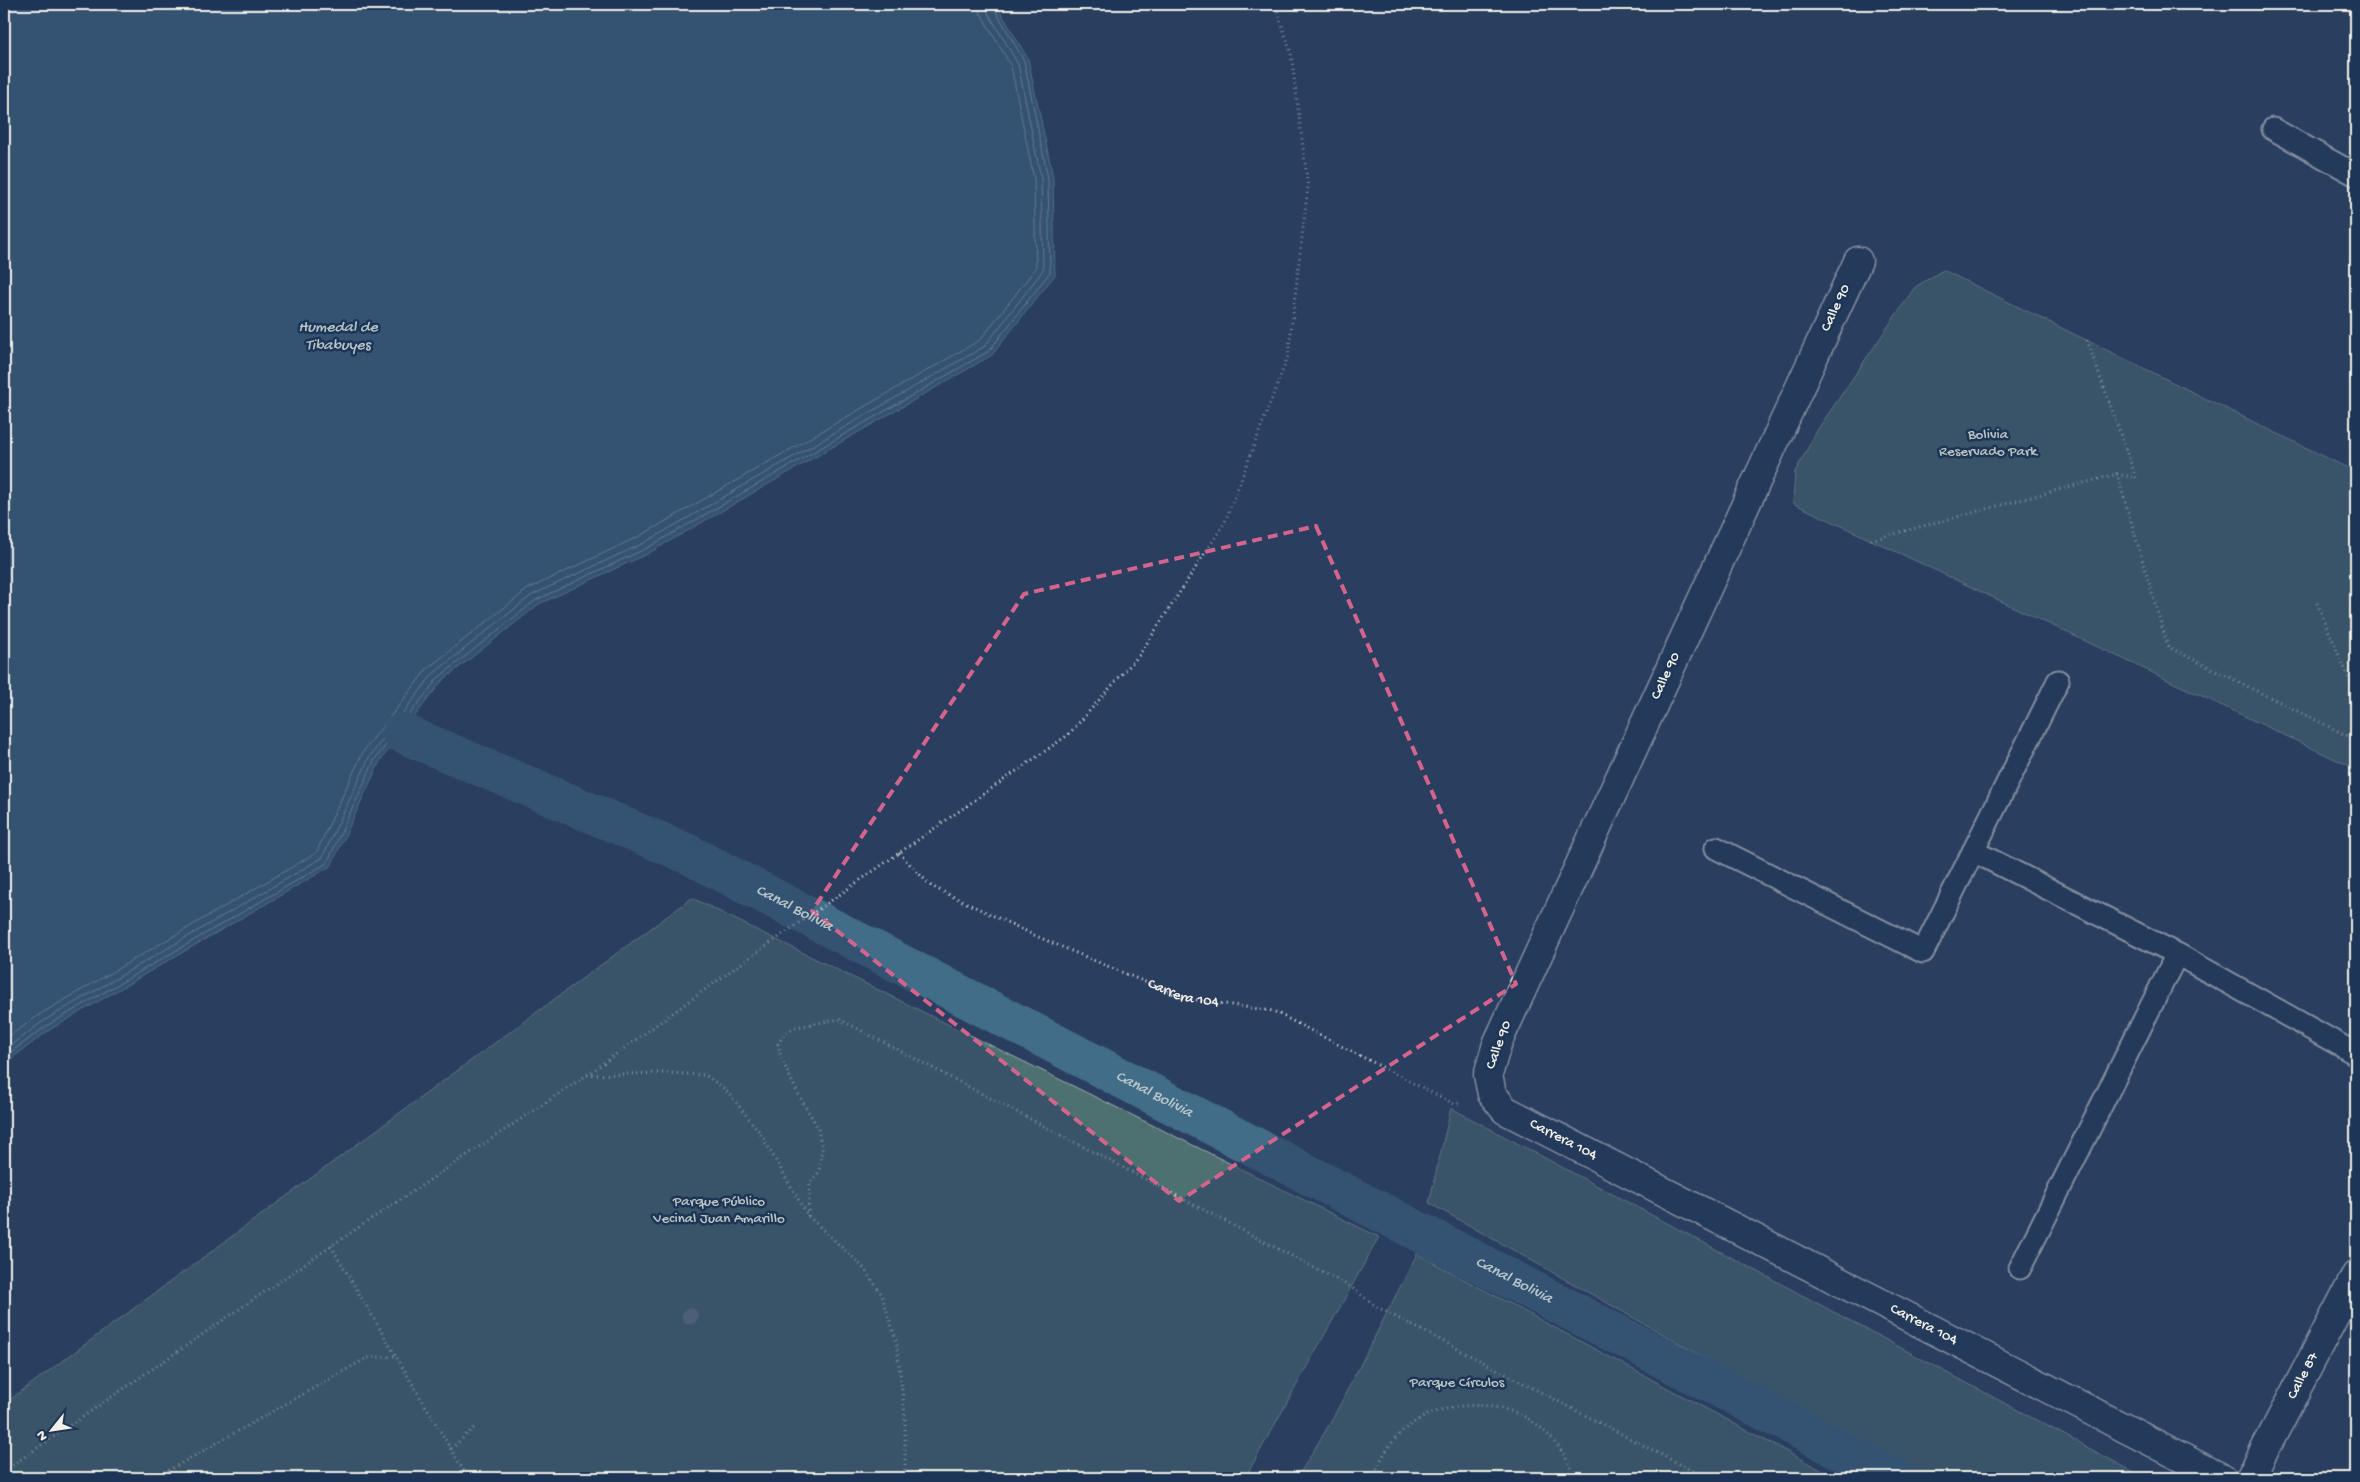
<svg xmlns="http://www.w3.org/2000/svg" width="2360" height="1482" font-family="'Gochi Hand',sans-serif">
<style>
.green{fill:#4e7071;stroke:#a1b0ac}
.water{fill:#426d89;stroke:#89a2af}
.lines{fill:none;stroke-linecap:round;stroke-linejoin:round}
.shore{stroke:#adbcc2;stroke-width:1}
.canal{stroke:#426d89;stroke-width:40}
.service-casing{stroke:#f4f1e8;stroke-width:25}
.minor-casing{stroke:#f4f1e8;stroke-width:31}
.path{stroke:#f4f1e8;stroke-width:3;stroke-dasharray:1 4;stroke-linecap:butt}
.service{stroke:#1d3557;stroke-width:21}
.minor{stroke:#1d3557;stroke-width:28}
.tree{fill:#798894}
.marked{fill:none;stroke:#d4648c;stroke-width:4;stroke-dasharray:10 6;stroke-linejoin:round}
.labels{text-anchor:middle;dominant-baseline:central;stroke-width:5;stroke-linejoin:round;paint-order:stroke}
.street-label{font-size:15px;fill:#f4f1e8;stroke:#1d3557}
.park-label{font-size:15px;fill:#bac4be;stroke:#1d3557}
.water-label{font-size:16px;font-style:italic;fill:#b6c3c7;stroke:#1d3557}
</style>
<rect width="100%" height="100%" fill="#2a3e60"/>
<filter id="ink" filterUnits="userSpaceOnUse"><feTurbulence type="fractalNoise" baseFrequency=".02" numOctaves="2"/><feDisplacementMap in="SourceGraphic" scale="10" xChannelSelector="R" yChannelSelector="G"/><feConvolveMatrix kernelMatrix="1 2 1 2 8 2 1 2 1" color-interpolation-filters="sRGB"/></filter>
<g filter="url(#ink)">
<!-- green -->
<path class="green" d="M1943 270 2356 472V769L1793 503 1795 472 1818 429 1915 287Z
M692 898 1379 1237 1245 1478H4V1404Z
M1451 1108 2145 1478H1919L1429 1203Z
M1417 1254 1836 1478H1297L1332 1420Z"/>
<!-- water -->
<path class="water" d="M4 4H996L1028 59 1053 177 1055 275 992 355 649 553 539 604 442 681 380 761 331 866 51 1029 4 1064Z"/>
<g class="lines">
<!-- shore -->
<path class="shore" d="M4 1040 42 1013 316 853 363 752 427 669 528 589 640 536 980 340 1036 268 1034 179 1011 66 981 14 978 4
M4 1050 45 1020 322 858 370 756 433 674 532 595 644 543 985 346 1043 270 1041 178 1018 64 987 11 986 4
M4 1057 48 1025 327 863 375 759 438 678 536 600 647 548 989 351 1050 272 1048 178 1024 61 992 4"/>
<!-- canal -->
<path class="canal" id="s1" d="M402 733 688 854 1895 1478"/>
<!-- service casing -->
<g class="service-casing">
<path id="service" d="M2273 129 2356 175
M1716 848 1923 952 2058 681
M1973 851 2177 954 2356 1054
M2020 1268 2177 954"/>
</g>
<!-- minor casing -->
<g class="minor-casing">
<g id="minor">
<path id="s3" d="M1858 261 1497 1044 1488 1075 1492 1094 1505 1110 2222 1478"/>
<path id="s4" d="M2250 1478 2356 1275"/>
</g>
</g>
<!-- path -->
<g class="path">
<path d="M2087 340 2136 478 2117 474 2168 647 2356 740"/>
<path d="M1871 540 2117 474"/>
<path d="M2317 603 2356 695"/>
<path id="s2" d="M899 853 931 886 1036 936 1183 998 1273 1011 1454 1104 1459 1103"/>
<path d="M587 1075 666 1073 705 1075 725 1089 758 1130 808 1216 862 1266 881 1293 896 1339 905 1415V1478"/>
<path d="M808 1216 810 1183 819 1172 822 1149 818 1128 797 1092 781 1058 778 1044 785 1033 797 1027 839 1019 1351 1287 1377 1307 1706 1478"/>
<path d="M331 1246 468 1478"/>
<path d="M451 1449 474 1428"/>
<path d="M4 1471 331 1246 587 1075 746 960 1068 735 1140 654 1225 522 1288 356 1308 186 1291 53 1275 4"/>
<path d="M155 1478 367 1358 396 1356"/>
<path d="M1373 1478C1379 1462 1388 1445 1401 1433 1434 1400 1499 1396 1536 1424 1555 1438 1566 1457 1577 1478"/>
</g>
<!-- service -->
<use href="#service" class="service"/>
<!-- minor -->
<use href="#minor" class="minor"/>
</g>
<!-- trees -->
<circle class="tree" cx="690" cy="1316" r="8"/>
</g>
<!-- marked area -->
<path d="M0 0H2360V1482H0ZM1316 526 1516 984 1179 1201 812 911 1024 594Z" fill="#2a3e60" fill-opacity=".55" fill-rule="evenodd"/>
<path class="marked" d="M1316 526 1516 984 1179 1201 812 911 1024 594Z"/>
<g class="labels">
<!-- street labels -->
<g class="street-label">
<text transform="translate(1836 308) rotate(-65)">Calle 90</text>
<text transform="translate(1666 676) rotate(-65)">Calle 90</text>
<text stroke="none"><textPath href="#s2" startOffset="321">Carrera 104</textPath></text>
<text transform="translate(1499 1045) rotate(-70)">Calle 90</text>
<text stroke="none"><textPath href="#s3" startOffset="1000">Carrera 104</textPath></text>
<text stroke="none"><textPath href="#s3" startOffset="1405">Carrera 104</textPath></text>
<text stroke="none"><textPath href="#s4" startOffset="115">Calle 87</textPath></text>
</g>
<!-- park labels -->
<g class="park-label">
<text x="1988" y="435">Bolivia<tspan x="1988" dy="17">Reservado Park</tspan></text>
<text x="719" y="1202">Parque Público<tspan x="719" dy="17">Vecinal Juan Amarillo</tspan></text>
<text x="1457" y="1383">Parque Círculos</text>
</g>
<!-- water labels -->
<g class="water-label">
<text x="338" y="328">Humedal de<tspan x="338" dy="18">Tibabuyes</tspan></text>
<text stroke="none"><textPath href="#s1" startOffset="430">Canal Bolivia</textPath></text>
<text stroke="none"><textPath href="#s1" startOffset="835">Canal Bolivia</textPath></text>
<text stroke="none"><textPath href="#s1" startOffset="1240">Canal Bolivia</textPath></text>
</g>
</g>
<!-- margin -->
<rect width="2360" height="1482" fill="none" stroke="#1d3557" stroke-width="20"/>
<rect x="10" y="10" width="2340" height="1462" fill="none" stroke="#f4f1e8" stroke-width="2" filter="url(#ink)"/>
<!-- north arrow -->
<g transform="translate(52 1430) rotate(240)" stroke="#1d3557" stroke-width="4" paint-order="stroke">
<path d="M0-4L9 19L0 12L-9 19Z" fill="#f4f1e8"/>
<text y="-8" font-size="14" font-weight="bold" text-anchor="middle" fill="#f4f1e8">N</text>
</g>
</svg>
